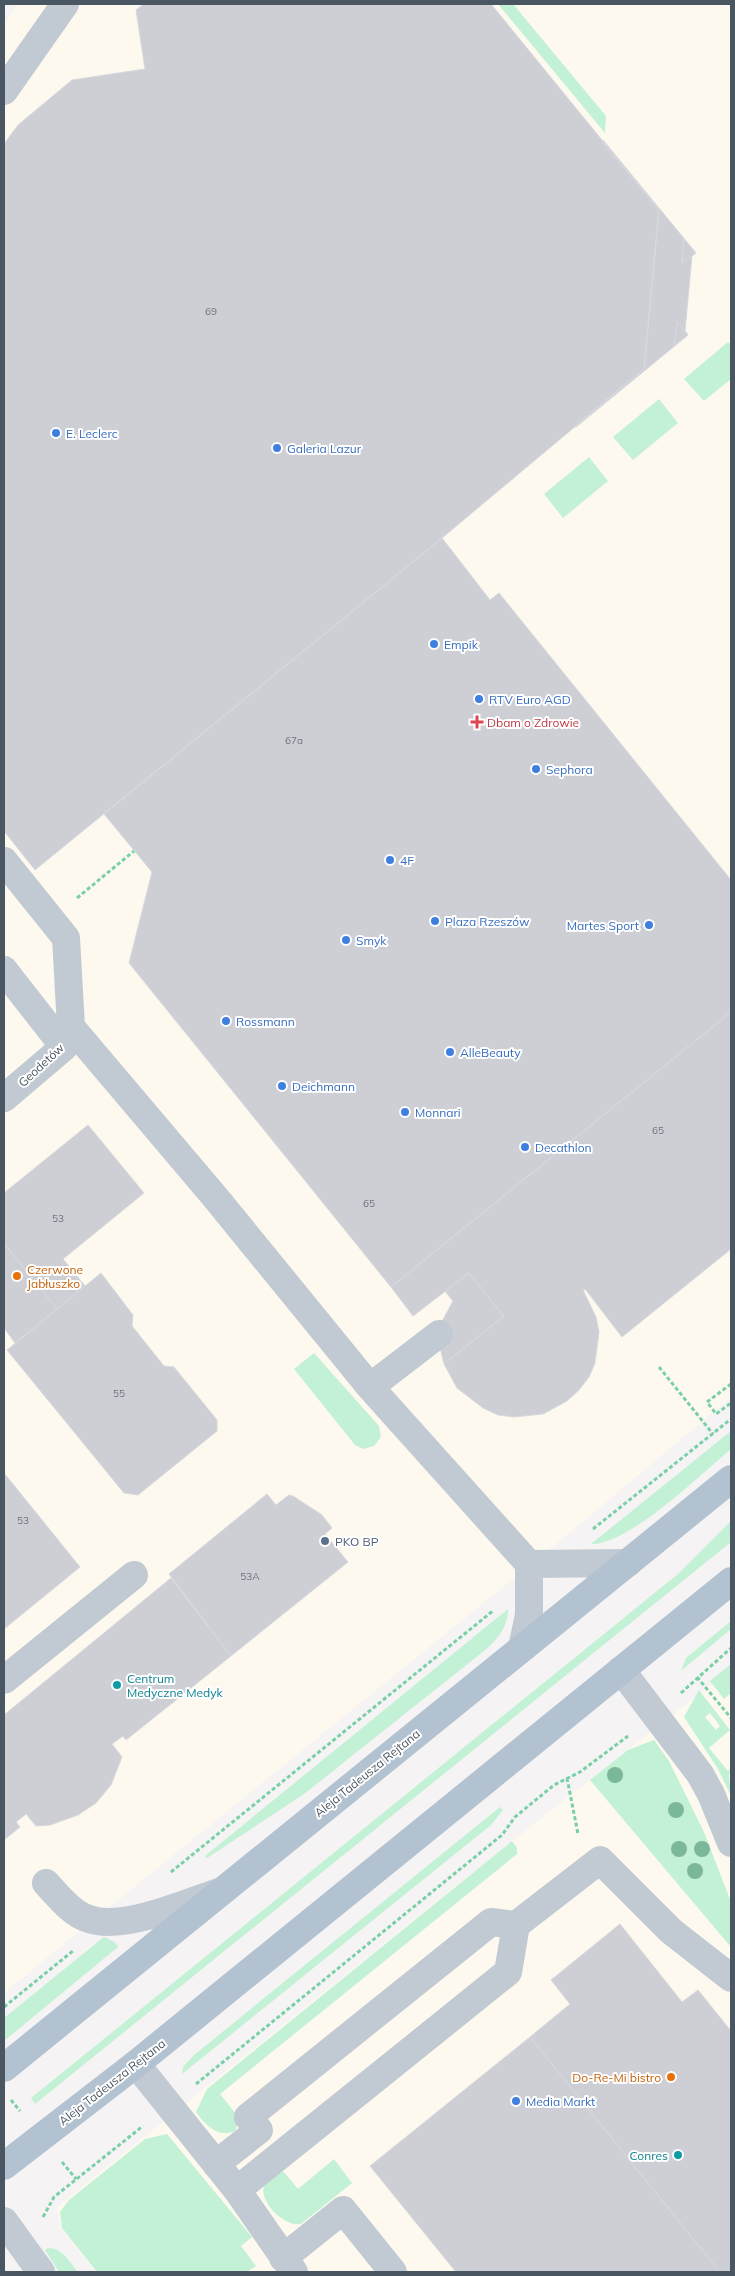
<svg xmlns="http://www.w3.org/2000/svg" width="735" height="2276" font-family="Mulish,sans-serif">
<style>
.commercial{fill:#fdf9ef}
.green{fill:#c3f1d5;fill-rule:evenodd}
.building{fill:#cdcfd5;stroke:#d7d9de}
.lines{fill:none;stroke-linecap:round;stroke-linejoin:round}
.path{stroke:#7ad0a6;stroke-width:3;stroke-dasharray:4 2.5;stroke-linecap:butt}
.minor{stroke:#c1cad2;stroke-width:28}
.major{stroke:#b3c2d1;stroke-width:28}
.tree{fill:#7bb799}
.shop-dot{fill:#3f7fe0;stroke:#fff;stroke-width:2}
.health-dot{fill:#e0444e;stroke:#fff;stroke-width:2}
.food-dot{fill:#e8710a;stroke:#fff;stroke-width:2}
.service-dot{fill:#5c6f8a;stroke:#fff;stroke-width:2}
.culture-dot{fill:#0f9aa8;stroke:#fff;stroke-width:2}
.labels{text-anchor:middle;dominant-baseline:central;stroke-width:4;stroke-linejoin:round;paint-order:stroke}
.number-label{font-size:10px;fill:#6b747e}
.shop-label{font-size:12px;fill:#366cbe;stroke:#fff;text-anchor:start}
.health-label{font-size:12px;fill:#be3a42;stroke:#fff;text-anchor:start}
.street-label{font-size:12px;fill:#4a5661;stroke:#fff}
.food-label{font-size:12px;fill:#c56008;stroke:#fff;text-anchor:start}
.service-label{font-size:12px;fill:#4e5e75;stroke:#fff;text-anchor:start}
.culture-label{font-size:12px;fill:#0d838f;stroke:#fff;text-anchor:start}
</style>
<rect width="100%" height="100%" fill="#f5f3f3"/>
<!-- commercial -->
<path class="commercial" d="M18 4H731V1397L572 1531 4 1993V25Z
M731 1669V2272H96L61 2228 57 2207 512 1841Z"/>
<!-- green -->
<path class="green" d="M498 4H513L606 116 605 133Z
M728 342 731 345V379L704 401 684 379Z
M659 399 678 423 633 460 613 437Z
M589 457 608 481 563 518 544 494Z
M314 1353 379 1426 381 1437 374 1446 363 1449 355 1445 294 1369Z
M731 1431V1449C701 1474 629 1545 591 1544Z
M731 1521V1542L35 2104 31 2098 678 1574Z
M508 1609C508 1627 497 1640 484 1651L304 1794 207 1858 205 1856Z
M731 1621V1629L681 1671 686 1658Z
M731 1664V1693L724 1699 710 1681Z
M699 1690 730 1730 709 1748 728 1771 731 1768 729 1775 731 1796 718 1769 684 1717ZM710 1713 720 1726 716 1730 705 1717Z
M654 1740 669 1761 704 1832 731 1902 730 1946 590 1780 628 1750Z
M500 1807 503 1810 491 1825 182 2074 183 2067 194 2055Z
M512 1841 517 1848V1854L220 2094 240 2119 235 2131C217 2139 205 2124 196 2112L207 2089Z
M104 1937 115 1942 118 1947 4 2041V2018Z
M167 2134 252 2237 241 2246 256 2266 247 2272H97L62 2228 60 2212 69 2200 145 2139Z
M334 2159 352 2183 301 2224C284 2228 256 2199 265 2184 268 2179 276 2175 281 2172H284L298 2189Z
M48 2248C63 2248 69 2262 78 2272H59L45 2250Z"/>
<!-- building -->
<path class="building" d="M144 4H491L659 210 644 369 442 538 35 870 4 831V144L18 125 72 80 145 69 136 10Z
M603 140 696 253 692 256 685 331 688 335 576 427 574 426 644 369 659 210 602 142Z
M684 239 696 253 682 263Z
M677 321 688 335 674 346Z
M442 538 490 600 499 593 731 880V1012L391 1287 129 963 152 872 104 814Z
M731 1012V1249L622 1337 585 1289 583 1290 596 1317 599 1332 595 1363 589 1377 579 1390 567 1401 543 1414 514 1417 498 1415 483 1408 457 1388 444 1364 504 1316 469 1273 413 1316 391 1287Z
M88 1125 144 1193 63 1259 85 1286 57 1309 4 1243V1193Z
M4 1243 57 1309 15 1343 4 1328Z
M101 1273 133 1315 132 1326 164 1366 174 1367 217 1420V1431L138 1495 124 1493 7 1350Z
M469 1273 504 1316 444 1364 439 1343 440 1325 453 1301 445 1291Z
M4 1473 80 1567 4 1629Z
M267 1494 276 1505 289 1495 293 1496 322 1515 332 1528 325 1534 348 1562 231 1656 169 1574Z
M171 1578 231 1656 126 1740 123 1736 112 1744 122 1757 111 1785 96 1803 78 1815 50 1825 36 1826 26 1814 16 1822 20 1827 4 1840V1715Z
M620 1924 682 2002 698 1990 731 2031V2272H720L530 2037 570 2004 551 1980Z
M530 2037 720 2272H456L370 2166Z"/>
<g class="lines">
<!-- path -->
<path class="path" d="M77 898 134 851
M659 1367 713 1434
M731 1384 707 1402 716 1414 731 1403
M593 1529 731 1419
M697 1677 731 1718
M681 1693 731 1648
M567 1778 578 1834
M171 1872 494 1610
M4 2007 74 1950
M196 2084 502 1835 515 1817 554 1785 580 1772 628 1736
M11 2100 20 2111
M62 2162 76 2179
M43 2217 54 2197 143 2126"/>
<!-- minor -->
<path class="minor" d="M4 91 65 4
M4 861 66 938 71 1027 215 1197 370 1387 529 1564V1615L522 1648
M4 970 64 1047
M4 1098 64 1047 71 1027
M370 1387 439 1334
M529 1564 628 1563
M621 1670 700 1774 711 1794 731 1843
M4 1680 134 1575
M46 1883C58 1896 72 1914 89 1919 124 1931 185 1903 219 1892
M136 2064 237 2190 294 2272
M216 2164 259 2130 248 2117 491 1922 516 1925
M237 2190 508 1972 516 1925 600 1860 671 1931 731 1978
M4 2221 41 2272
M283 2258 343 2210 393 2272"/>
<!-- major -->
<path class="major" d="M4 2068 731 1479
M4 2166 136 2064 731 1581"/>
</g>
<!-- trees -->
<g class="tree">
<circle cx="615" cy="1775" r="8"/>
<circle cx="676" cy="1810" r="8"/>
<circle cx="679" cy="1849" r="8"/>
<circle cx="702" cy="1849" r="8"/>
<circle cx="695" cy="1871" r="8"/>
</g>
<!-- markers -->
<g class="shop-dot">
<circle cx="56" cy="433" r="5"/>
<circle cx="277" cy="448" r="5"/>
<circle cx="434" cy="644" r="5"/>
<circle cx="479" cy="699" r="5"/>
<circle cx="536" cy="769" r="5"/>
<circle cx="390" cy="860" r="5"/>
<circle cx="435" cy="921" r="5"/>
<circle cx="649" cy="925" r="5"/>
<circle cx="346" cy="940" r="5"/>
<circle cx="226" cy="1021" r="5"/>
<circle cx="450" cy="1052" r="5"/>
<circle cx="282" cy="1086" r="5"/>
<circle cx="405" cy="1112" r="5"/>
<circle cx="525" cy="1147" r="5"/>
<circle cx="516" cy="2101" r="5"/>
</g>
<path class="health-dot" d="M474.5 714.5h5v5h5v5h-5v5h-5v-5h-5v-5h5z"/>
<g class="food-dot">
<circle cx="17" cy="1276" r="5"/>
<circle cx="671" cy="2077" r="5"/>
</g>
<circle class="service-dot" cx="325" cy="1541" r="5"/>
<g class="culture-dot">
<circle cx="117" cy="1685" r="5"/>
<circle cx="678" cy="2155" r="5"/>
</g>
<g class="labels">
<!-- number labels -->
<g class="number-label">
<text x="211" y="311">69</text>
<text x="294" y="740">67a</text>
<text x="658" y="1130">65</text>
<text x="369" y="1203">65</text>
<text x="58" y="1218">53</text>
<text x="119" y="1393">55</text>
<text x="23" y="1520">53</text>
<text x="250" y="1576">53A</text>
</g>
<!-- shop labels -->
<g class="shop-label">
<text x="66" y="433">E. Leclerc</text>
<text x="287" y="448">Galeria Lazur</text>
<text x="444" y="644">Empik</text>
<text x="489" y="699">RTV Euro AGD</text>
<text x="546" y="769">Sephora</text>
<text x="400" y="860">4F</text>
<text x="445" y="921">Plaza Rzeszów</text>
<text x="639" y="925" text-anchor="end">Martes Sport</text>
<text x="356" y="940">Smyk</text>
<text x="236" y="1021">Rossmann</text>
<text x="460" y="1052">AlleBeauty</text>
<text x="292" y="1086">Deichmann</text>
<text x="415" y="1112">Monnari</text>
<text x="535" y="1147">Decathlon</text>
<text x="526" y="2101">Media Markt</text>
</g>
<!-- health labels -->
<g class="health-label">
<text x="487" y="722">Dbam o Zdrowie</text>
</g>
<!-- street labels -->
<g class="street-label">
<text transform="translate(41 1065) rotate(-43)">Geodetów</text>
<text transform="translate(367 1773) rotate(-39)">Aleja Tadeusza Rejtana</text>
<text transform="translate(112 2082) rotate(-38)">Aleja Tadeusza Rejtana</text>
</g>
<!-- food labels -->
<g class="food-label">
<text x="27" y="1269">Czerwone<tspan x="27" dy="14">Jabłuszko</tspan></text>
<text x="661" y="2077" text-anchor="end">Do-Re-Mi bistro</text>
</g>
<!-- service labels -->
<g class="service-label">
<text x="335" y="1541">PKO BP</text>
</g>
<!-- culture labels -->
<g class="culture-label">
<text x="127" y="1678">Centrum<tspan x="127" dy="14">Medyczne Medyk</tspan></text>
<text x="668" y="2155" text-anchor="end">Conres</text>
</g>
</g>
<!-- border -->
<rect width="735" height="2276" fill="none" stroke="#4a5661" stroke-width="10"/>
</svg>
